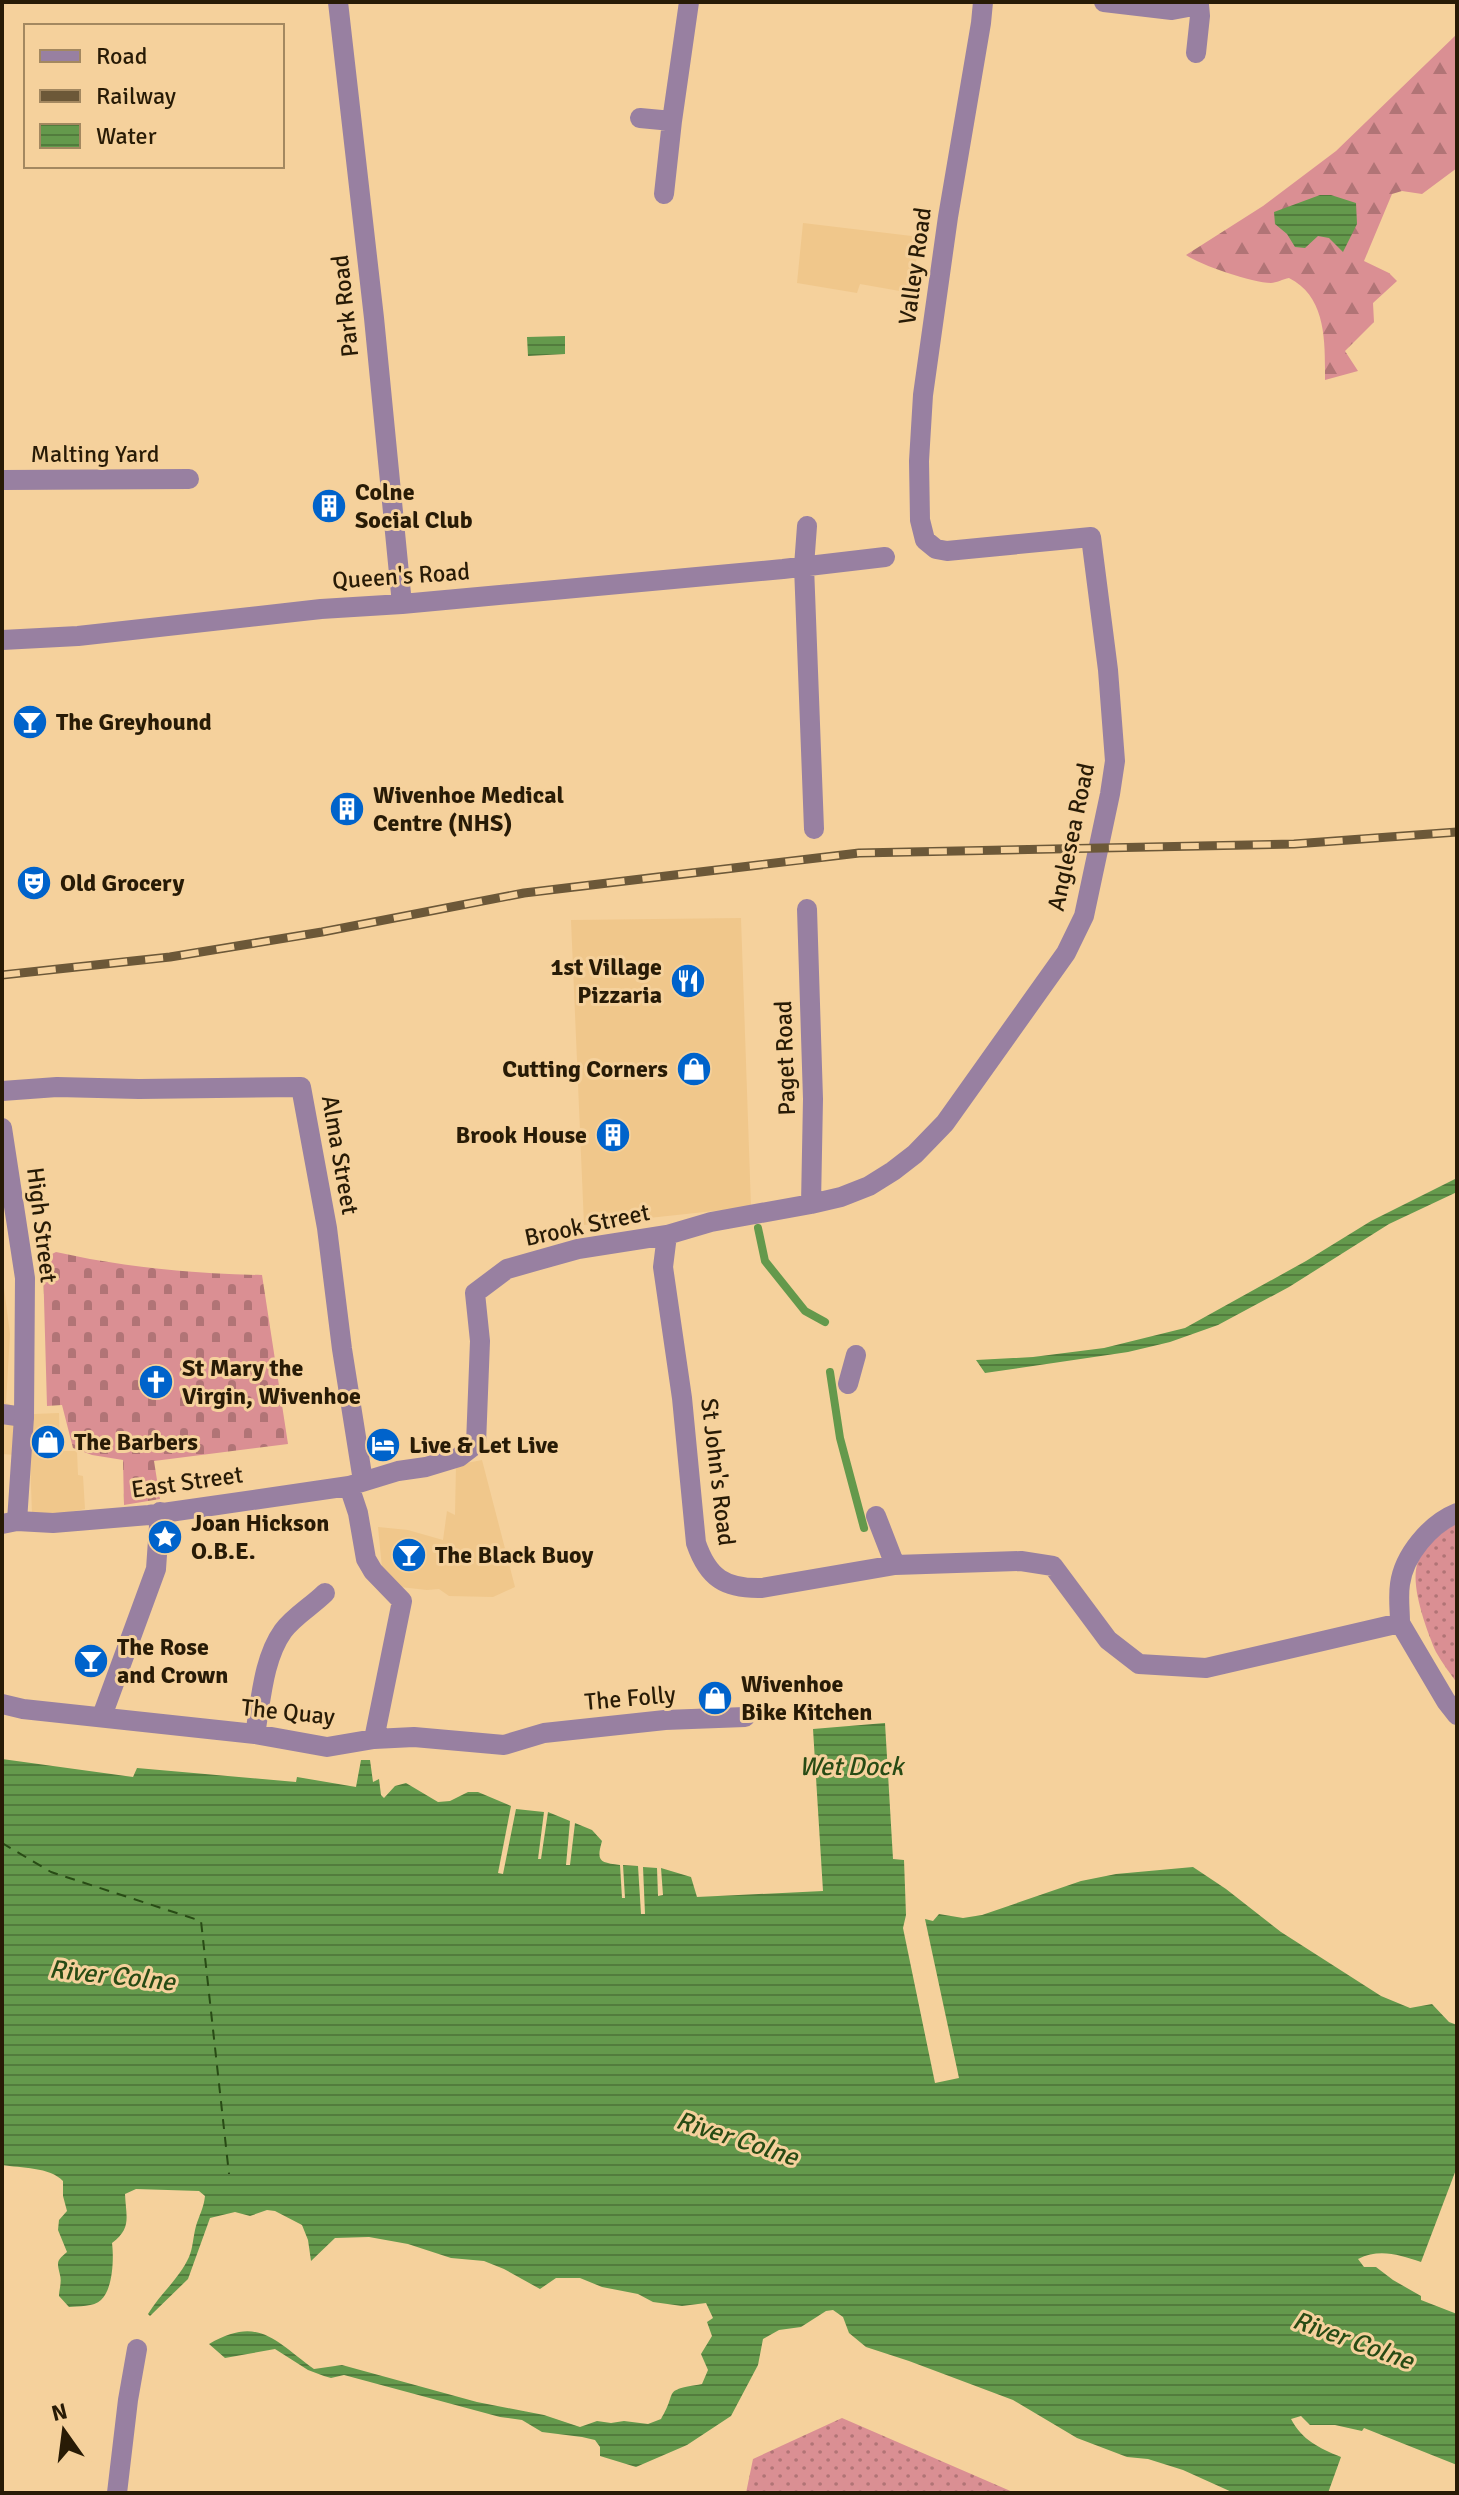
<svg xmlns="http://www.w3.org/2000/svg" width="1459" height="2495" font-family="Signika,sans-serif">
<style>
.built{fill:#f0c78b}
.grass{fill:url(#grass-dots)}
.forest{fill:url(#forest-firs)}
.cemetery{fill:url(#cemetery-stones)}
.water{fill:url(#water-rules)}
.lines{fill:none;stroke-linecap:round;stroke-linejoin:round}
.stream{stroke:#64994c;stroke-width:8}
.ferry{stroke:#284b15;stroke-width:2;stroke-dasharray:10 8;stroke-linecap:butt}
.minor{stroke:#9880a1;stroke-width:20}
.tertiary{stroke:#9880a1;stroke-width:20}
.rail-casing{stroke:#6c5838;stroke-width:9}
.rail{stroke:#f5d19c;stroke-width:6;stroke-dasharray:18;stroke-linecap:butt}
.labels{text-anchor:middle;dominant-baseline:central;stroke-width:6;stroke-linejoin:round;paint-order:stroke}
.street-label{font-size:24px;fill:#281b06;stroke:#f5d19c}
.poi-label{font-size:24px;font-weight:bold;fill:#281b06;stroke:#f5d19c;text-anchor:start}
.water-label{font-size:26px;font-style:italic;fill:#284b15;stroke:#f5d19c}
</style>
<defs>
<pattern id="grass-dots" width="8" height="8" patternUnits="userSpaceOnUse" patternTransform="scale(2)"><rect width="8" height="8" fill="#da8f93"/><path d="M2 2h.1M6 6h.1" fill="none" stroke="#b17476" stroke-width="1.8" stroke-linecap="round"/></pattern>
<pattern id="forest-firs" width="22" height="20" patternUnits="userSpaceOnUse" patternTransform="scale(2)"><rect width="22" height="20" fill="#da8f93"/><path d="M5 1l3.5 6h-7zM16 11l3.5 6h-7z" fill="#b17476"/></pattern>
<pattern id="cemetery-stones" width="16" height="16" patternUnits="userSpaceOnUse" patternTransform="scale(2)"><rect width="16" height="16" fill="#da8f93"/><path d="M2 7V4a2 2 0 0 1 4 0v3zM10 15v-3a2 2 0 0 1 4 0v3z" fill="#b17476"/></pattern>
<pattern id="water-rules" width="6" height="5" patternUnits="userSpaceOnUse" patternTransform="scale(2)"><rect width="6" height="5" fill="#64994c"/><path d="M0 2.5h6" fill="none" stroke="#527c3d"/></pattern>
</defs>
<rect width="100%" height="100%" fill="#f5d19c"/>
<!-- built -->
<path class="built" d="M803 223 920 237 911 293 860 284 857 293 797 283Z
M741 918 751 1207 584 1225 571 920Z
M2 1273 10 1334 6 1403 34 1414 59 1413 60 1451H77L78 1475 83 1476 85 1509 60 1514 32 1515 30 1456 2 1454Z
M482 1460 515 1587 493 1597 449 1596 439 1589 427 1590 400 1587 382 1568 378 1527 408 1530 443 1540 447 1511 455 1515 456 1465Z"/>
<!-- grass -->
<path class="grass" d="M1457 1523V1683C1450 1673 1442 1663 1436 1652 1427 1631 1409 1584 1418 1562 1425 1544 1442 1532 1457 1523Z
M842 2418 1015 2493H746L753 2459Z"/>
<!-- forest -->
<path class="forest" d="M1457 34V168L1422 194 1402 191 1392 194 1364 261 1389 273 1397 281 1373 303 1374 322 1345 351 1358 371 1325 380C1325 343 1327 297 1289 278 1283 279 1276 283 1271 283 1253 283 1200 265 1186 255L1263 206 1336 151Z"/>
<!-- cemetery -->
<path class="cemetery" d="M56 1252C123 1267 193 1274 262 1275L288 1444 154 1461 160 1499 124 1505 123 1460 92 1455 73 1448 62 1405 47 1406 43 1264 48 1256Z"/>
<!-- water -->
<path class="water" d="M1320 195H1331L1356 203 1357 224 1343 252 1329 238 1318 236 1305 248 1295 247 1287 234 1275 224 1274 212Z
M565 336V354L528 356 527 337Z
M1457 1178V1192L1389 1224 1289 1287 1218 1325 1170 1342 1128 1352 985 1373 976 1360 1033 1357 1104 1348 1185 1328 1306 1261 1371 1221Z
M885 1723 893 1859 904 1860 906 1915 903 1928 935 2083 959 2078 925 1919 933 1921 939 1914 963 1918 982 1915 1081 1881 1116 1874 1193 1867 1226 1889 1281 1932 1381 1996 1410 2008 1432 2004 1449 2022 1457 2025V2167L1421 2262C1399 2255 1380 2248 1358 2259L1364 2267H1376L1393 2280 1421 2296V2300L1457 2314V2465L1364 2428 1362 2431 1335 2425H1310L1301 2416 1291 2419C1302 2440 1319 2448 1341 2457L1328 2493H1234L1183 2470 1148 2459 1127 2457 1077 2438 1013 2400 909 2361 866 2347 849 2333 843 2317 833 2310 826 2311 801 2327 779 2330 763 2339 758 2365 731 2416 687 2445 636 2467 600 2456V2447L595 2440 582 2437 542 2432 522 2420 500 2417 344 2375 331 2378 324 2376 308 2370 275 2349 225 2358 209 2344C259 2315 275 2341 314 2369L342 2365 477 2402 544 2415 580 2427 597 2421 611 2423 624 2421 648 2424 661 2419C679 2390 660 2391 702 2384L708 2370 701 2354 712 2336 707 2322 713 2318 706 2303 682 2306 653 2302 638 2294 602 2287 580 2278H556L540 2289 504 2269 484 2261 451 2258 408 2244 369 2237 335 2238 311 2261 308 2240 302 2225 275 2211 267 2210 250 2216 235 2212 210 2218 188 2279 150 2316 148 2314C160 2294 179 2279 189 2257 193 2248 193 2237 196 2226 199 2216 204 2207 205 2196L199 2191 136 2189 125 2194C126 2217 132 2228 112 2243 114 2258 113 2289 101 2300 94 2307 78 2306 69 2307L59 2296C59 2290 62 2282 60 2275 57 2262 56 2261 67 2252L58 2230 59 2220 67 2211 63 2196V2181C50 2167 21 2168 2 2165V1759L133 1777 137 1768 296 1782 297 1777 356 1787 361 1760H370L373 1782 379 1779 381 1795 384 1798 395 1786 406 1783 438 1802 450 1801 468 1792H478L511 1806 498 1873 503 1874 516 1809 544 1812 538 1859H541L548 1812 570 1821 566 1865H570L575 1823 592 1830 602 1841C596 1862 600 1862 620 1865L622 1898H625L623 1865 638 1866 641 1914H645L643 1867 657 1868 658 1896 663 1895 661 1868 691 1877 697 1897 823 1891 813 1729Z"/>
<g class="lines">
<!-- stream -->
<path class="stream" d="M758 1228 765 1261 805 1311 825 1322
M830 1372 840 1438 864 1528"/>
<!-- ferry -->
<path class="ferry" d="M2 1843 51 1872 201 1921 229 2174"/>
<!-- minor -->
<path class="minor" d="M338 2 374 318 402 604
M1104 2 1172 10 1199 5V2
M1196 53 1200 16 1199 5
M640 118 672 121
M664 194 672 121 689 2
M2 480 189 479
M807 526 804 566 814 829
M2 640 78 636 321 609 402 604 783 569 885 557
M807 909 813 1099 811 1204
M2 1091 57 1087 139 1089 301 1087 327 1228 342 1349 363 1481
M667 1235 663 1267 682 1398 696 1543C708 1578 725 1589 762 1588L895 1565 1021 1561 1053 1566 1108 1640 1139 1664 1206 1668 1400 1623
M848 1384 856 1355
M2 1414 24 1417
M349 1486 358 1513 366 1559 373 1571 402 1601 374 1739
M876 1516 895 1565
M2 1524 17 1521 53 1523 149 1515 349 1486 398 1471 426 1467 459 1457 476 1444 480 1341 475 1293 507 1269 578 1249 667 1235 711 1222 811 1204 841 1197 869 1186 893 1171 915 1154 945 1123 1066 953 1084 916 1110 794 1115 761 1108 670 1091 537 947 551 936 549 925 540 920 520 919 461 923 395 948 217 981 23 983 2
M1400 1623C1400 1610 1398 1597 1400 1584 1404 1555 1430 1524 1457 1513
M1400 1623 1446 1701 1457 1715
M2 1704 23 1709 255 1734 327 1747 374 1739 414 1737 504 1745 544 1733 665 1720 745 1717
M102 1716 156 1569 160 1512
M255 1734C261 1701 263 1659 283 1631 294 1616 312 1606 325 1593
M117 2493 128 2400 137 2349"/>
<!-- tertiary -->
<path class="tertiary" d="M2 1128 25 1278 24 1417 17 1521"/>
<!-- rail casing -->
<g class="rail-casing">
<path id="rail" d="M2 975 170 957 322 932 524 893 859 853 1294 844 1457 832"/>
</g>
<!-- rail -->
<use href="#rail" class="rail"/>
</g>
<!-- icons -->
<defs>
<g id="building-disc" transform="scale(1.8)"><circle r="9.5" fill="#0063cb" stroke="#f5d19c"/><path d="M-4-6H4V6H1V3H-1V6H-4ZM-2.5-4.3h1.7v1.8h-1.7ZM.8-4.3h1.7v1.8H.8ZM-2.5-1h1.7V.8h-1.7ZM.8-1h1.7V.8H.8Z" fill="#fff"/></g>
<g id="bar-disc" transform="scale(1.8)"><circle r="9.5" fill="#0063cb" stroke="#f5d19c"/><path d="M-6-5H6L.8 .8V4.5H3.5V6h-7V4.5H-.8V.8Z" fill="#fff"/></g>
<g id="theatre-disc" transform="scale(1.8)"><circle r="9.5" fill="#0063cb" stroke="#f5d19c"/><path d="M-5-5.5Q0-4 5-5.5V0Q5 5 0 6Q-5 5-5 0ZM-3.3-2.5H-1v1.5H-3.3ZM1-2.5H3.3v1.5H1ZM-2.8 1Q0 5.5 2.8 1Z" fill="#fff"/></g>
<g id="restaurant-disc" transform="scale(1.8)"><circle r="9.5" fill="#0063cb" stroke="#f5d19c"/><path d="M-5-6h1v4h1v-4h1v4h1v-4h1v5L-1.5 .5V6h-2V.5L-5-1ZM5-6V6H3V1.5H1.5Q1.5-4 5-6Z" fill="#fff"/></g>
<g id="shop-disc" transform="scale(1.8)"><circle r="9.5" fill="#0063cb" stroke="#f5d19c"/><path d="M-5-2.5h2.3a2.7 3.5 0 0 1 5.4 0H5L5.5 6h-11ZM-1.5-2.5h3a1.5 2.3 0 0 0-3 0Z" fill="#fff"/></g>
<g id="church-disc" transform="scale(1.8)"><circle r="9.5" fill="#0063cb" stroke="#f5d19c"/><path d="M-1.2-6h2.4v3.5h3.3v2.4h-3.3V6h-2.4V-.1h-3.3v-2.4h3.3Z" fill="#fff"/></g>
<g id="hotel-disc" transform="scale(1.8)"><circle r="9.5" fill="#0063cb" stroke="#f5d19c"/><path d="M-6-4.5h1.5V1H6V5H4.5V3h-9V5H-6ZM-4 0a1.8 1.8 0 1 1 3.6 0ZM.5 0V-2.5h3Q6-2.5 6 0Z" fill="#fff"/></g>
<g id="sight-disc" transform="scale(1.8)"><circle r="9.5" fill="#0063cb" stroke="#f5d19c"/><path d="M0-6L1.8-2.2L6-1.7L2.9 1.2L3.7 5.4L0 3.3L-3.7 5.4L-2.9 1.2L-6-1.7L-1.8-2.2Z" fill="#fff"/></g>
</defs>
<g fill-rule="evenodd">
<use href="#building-disc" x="329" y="506"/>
<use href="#bar-disc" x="30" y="722"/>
<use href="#building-disc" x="347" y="809"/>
<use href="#theatre-disc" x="34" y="883"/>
<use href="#restaurant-disc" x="688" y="981"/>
<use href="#shop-disc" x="694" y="1069"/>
<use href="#building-disc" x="613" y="1135"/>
<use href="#church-disc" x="156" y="1382"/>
<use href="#shop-disc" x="48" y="1442"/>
<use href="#hotel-disc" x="383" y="1445"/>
<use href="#sight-disc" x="165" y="1537"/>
<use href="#bar-disc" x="409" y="1555"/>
<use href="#bar-disc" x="91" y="1661"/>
<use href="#shop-disc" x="715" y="1698"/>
</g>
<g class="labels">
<!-- street labels -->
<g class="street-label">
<text transform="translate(915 266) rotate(-82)">Valley Road</text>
<text transform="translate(345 306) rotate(-96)">Park Road</text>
<text x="95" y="454">Malting Yard</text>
<text transform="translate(401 576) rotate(-4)">Queen's Road</text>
<text transform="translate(1071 837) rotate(-78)">Anglesea Road</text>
<text transform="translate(785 1058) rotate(-92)">Paget Road</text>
<text transform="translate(340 1155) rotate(80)">Alma Street</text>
<text transform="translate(42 1225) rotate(83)">High Street</text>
<text transform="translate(587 1225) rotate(-12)">Brook Street</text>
<text transform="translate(718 1472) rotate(83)">St John's Road</text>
<text transform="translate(187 1482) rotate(-8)">East Street</text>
<text transform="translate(630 1698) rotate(-5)">The Folly</text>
<text transform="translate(288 1712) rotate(6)">The Quay</text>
</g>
<!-- poi labels -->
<g class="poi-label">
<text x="355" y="492">Colne<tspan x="355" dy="28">Social Club</tspan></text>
<text x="56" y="722">The Greyhound</text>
<text x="373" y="795">Wivenhoe Medical<tspan x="373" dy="28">Centre (NHS)</tspan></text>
<text x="60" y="883">Old Grocery</text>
<text x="662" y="967" text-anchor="end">1st Village<tspan x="662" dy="28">Pizzaria</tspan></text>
<text x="668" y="1069" text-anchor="end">Cutting Corners</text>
<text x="587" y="1135" text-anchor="end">Brook House</text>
<text x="182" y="1368">St Mary the<tspan x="182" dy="28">Virgin, Wivenhoe</tspan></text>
<text x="74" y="1442">The Barbers</text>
<text x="409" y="1445">Live &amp; Let Live</text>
<text x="191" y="1523">Joan Hickson<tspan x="191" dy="28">O.B.E.</tspan></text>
<text x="435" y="1555">The Black Buoy</text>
<text x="117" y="1647">The Rose<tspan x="117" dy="28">and Crown</tspan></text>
<text x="741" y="1684">Wivenhoe<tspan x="741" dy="28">Bike Kitchen</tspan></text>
</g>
<!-- water labels -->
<g class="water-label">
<text x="851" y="1767">Wet Dock</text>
<text transform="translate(112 1976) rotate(6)">River Colne</text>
<text transform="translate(737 2139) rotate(18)">River Colne</text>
<text transform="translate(1353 2341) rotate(20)">River Colne</text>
</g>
</g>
<!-- border -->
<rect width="1459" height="2495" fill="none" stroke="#281b06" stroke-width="8"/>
<!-- legend -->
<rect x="24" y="24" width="260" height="144" fill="#f5d19c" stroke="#a38860" stroke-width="2"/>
<rect x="40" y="50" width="40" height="12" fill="#9880a1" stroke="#a38860" stroke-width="2"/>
<text x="96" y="64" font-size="24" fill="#281b06">Road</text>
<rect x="40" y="90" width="40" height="12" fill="#6c5838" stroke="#a38860" stroke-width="2"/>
<text x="96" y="104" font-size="24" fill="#281b06">Railway</text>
<rect x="40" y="124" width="40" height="24" fill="url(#water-rules)" stroke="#a38860" stroke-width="2"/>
<text x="96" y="144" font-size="24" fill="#281b06">Water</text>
<!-- north arrow -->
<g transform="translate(64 2431) rotate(346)" stroke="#f5d19c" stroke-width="6" paint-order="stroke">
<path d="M0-6L14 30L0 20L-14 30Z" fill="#281b06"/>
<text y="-12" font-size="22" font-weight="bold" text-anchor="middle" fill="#281b06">N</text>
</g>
</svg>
